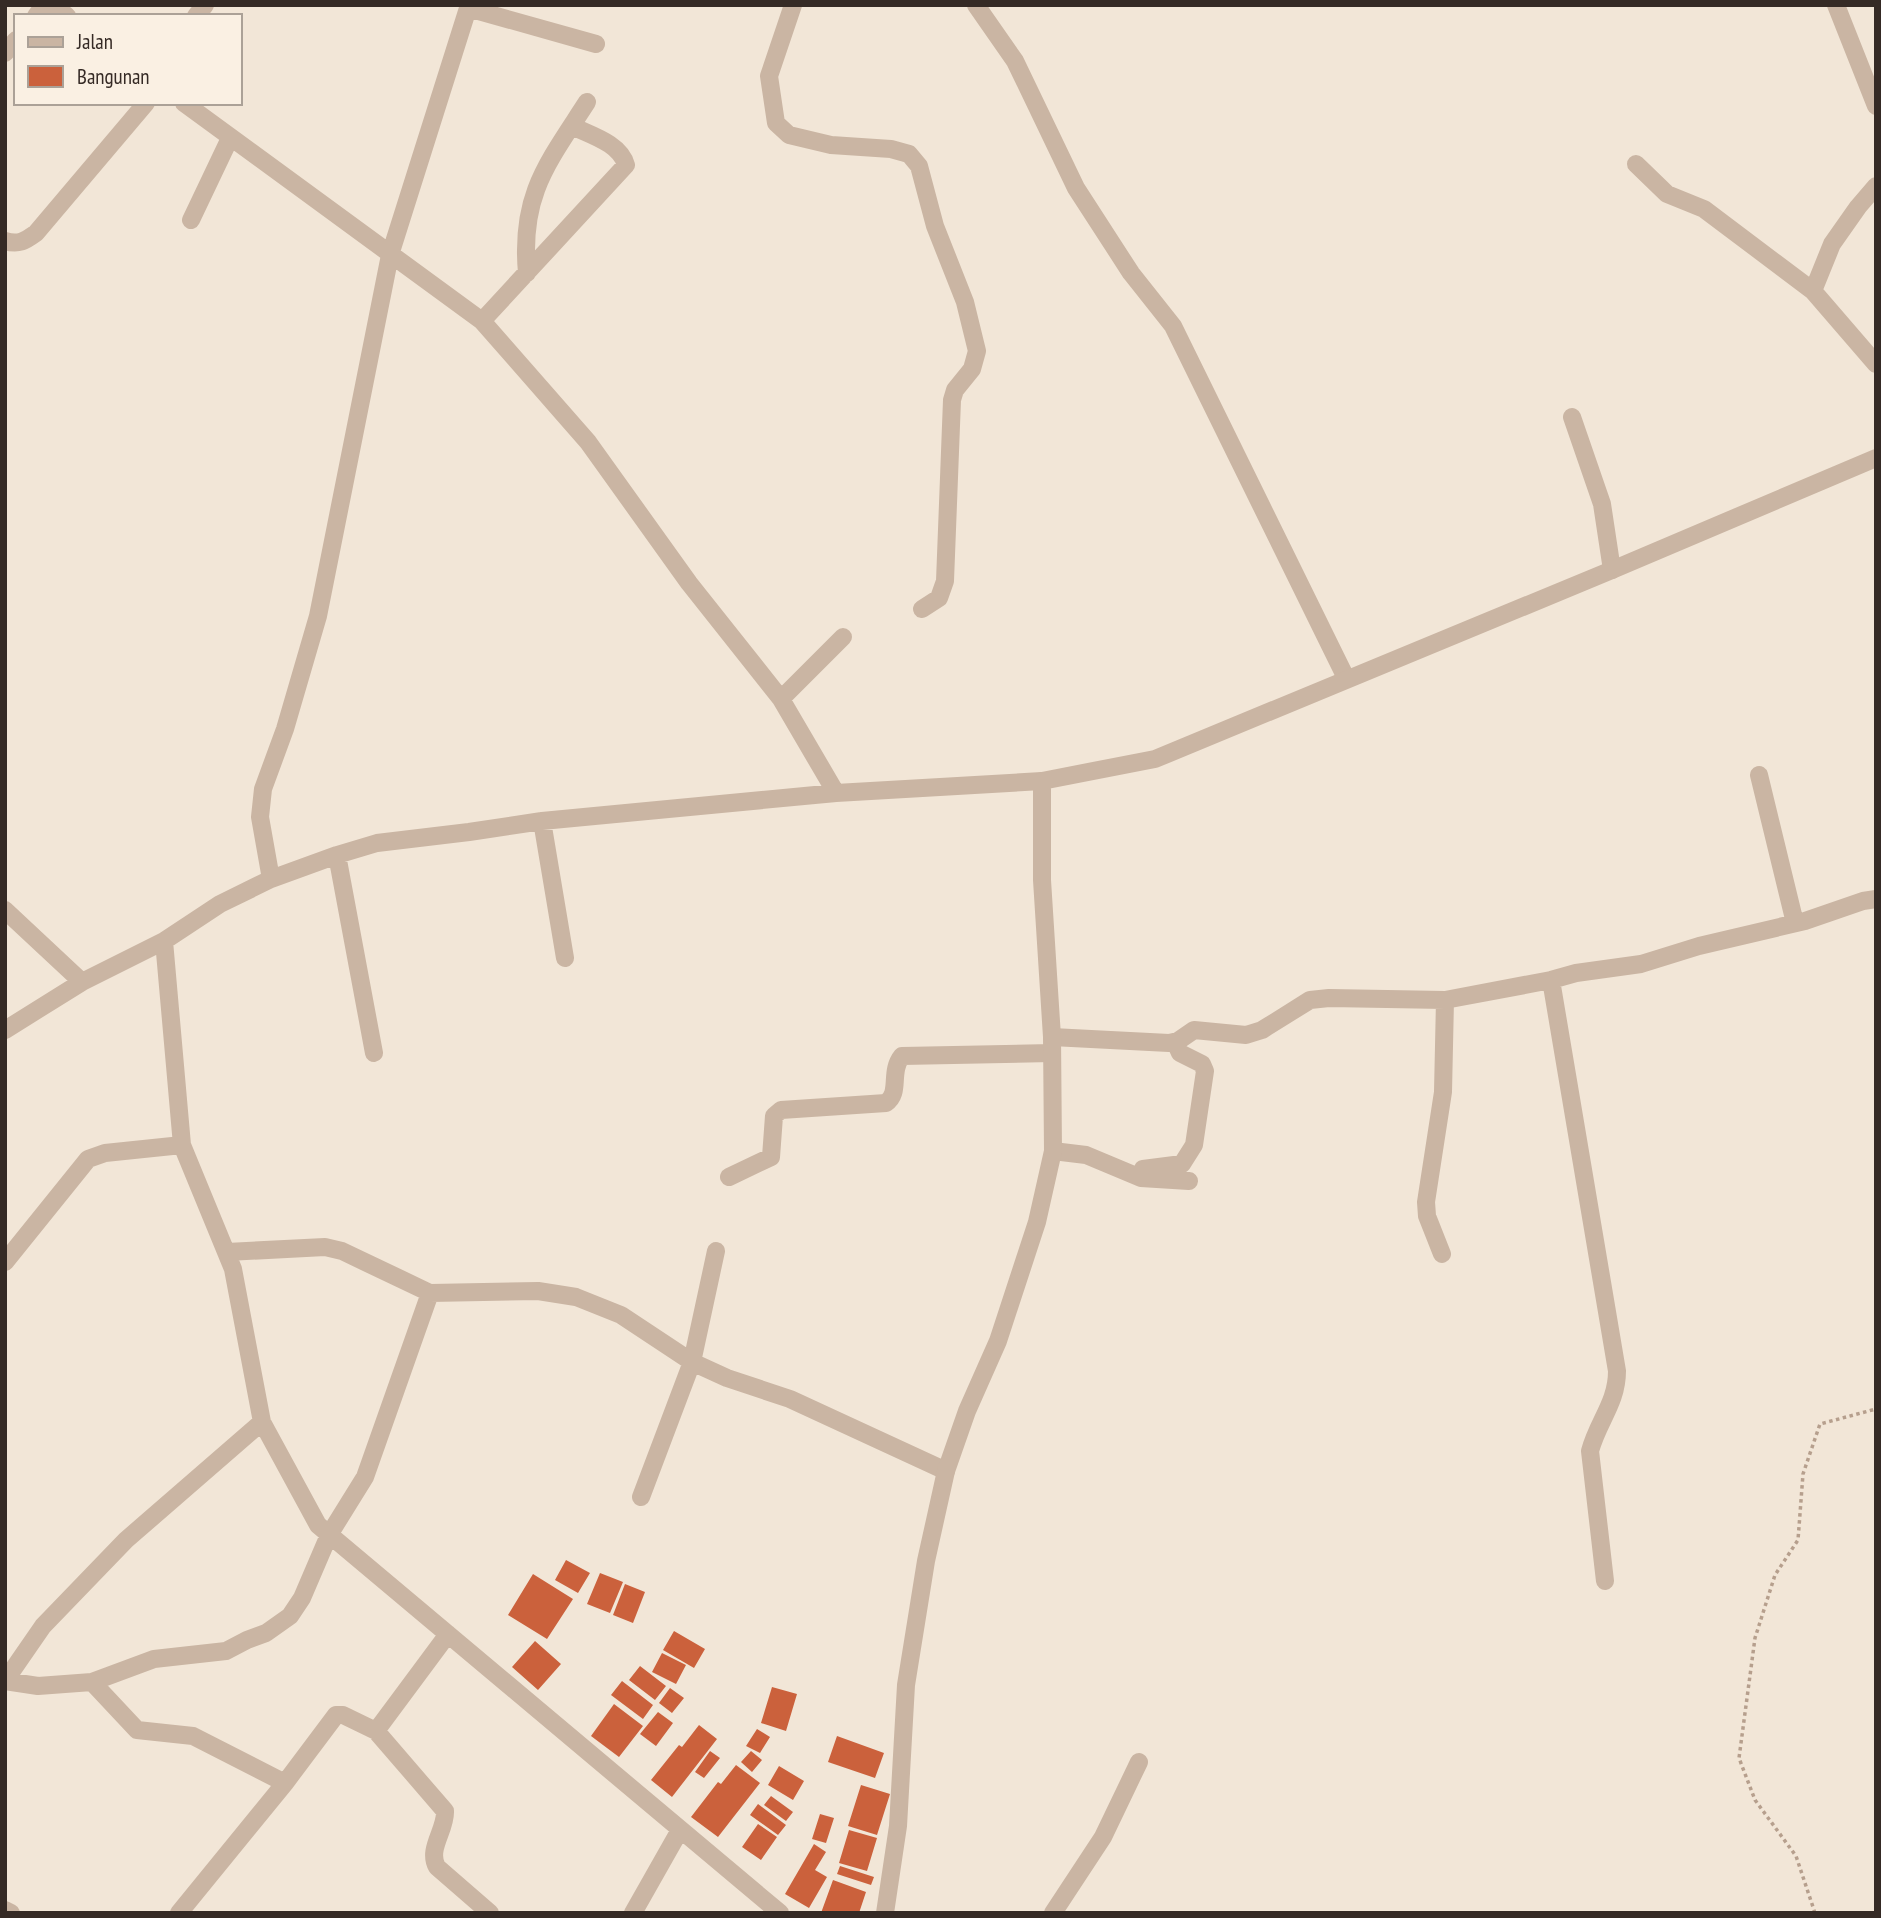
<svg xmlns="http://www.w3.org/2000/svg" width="1881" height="1918" font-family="'PT Sans Narrow',sans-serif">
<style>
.building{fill:#cb613c}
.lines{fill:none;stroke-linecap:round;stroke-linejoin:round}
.path{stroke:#b69f8d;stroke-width:3.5;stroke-dasharray:3.5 3.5;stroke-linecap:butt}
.minor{stroke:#cab5a3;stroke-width:18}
.tertiary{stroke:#cab5a3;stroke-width:18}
</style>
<rect width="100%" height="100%" fill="#f2e6d7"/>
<!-- building -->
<path class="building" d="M566 1560 590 1573 578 1593 555 1580Z
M600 1573 623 1582 610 1613 587 1604Z
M533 1574 573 1599 547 1639 508 1615Z
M625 1584 645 1592 633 1623 613 1615Z
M674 1631 705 1649 694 1668 663 1650Z
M535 1641 561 1664 538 1690 512 1667Z
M662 1653 686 1665 676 1684 652 1672Z
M640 1666 666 1686 655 1700 629 1680Z
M622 1681 653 1705 643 1719 611 1695Z
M772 1687 797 1694 786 1731 761 1723Z
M670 1688 684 1698 672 1713 659 1703Z
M614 1704 643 1726 619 1757 591 1736Z
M658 1712 673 1723 656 1746 640 1734Z
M699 1725 717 1739 672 1797 651 1780 679 1745 682 1747Z
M757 1729 770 1737 760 1753 746 1746Z
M837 1736 884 1753 875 1778 828 1762Z
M710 1751 720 1758 704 1778 695 1772Z
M751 1751 762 1760 752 1772 741 1762Z
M736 1765 760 1783 718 1837 691 1817 718 1782 721 1784Z
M779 1766 804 1781 793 1800 768 1785Z
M861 1785 890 1794 877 1835 848 1826Z
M771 1796 793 1812 786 1821 764 1805Z
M758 1804 786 1825 778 1835 750 1815Z
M820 1814 834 1818 826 1843 812 1839Z
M758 1824 777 1837 761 1860 742 1847Z
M849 1830 877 1838 867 1871 839 1863Z
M814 1844 826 1852 815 1870 827 1877 809 1908 785 1894Z
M840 1866 874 1877 871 1885 837 1874Z
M833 1880 866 1892 859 1913H821Z"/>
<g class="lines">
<!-- path -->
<path class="path" d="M1815 1913 1796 1856 1755 1800 1739 1758 1755 1638 1775 1575 1798 1540 1803 1474 1820 1424 1876 1409"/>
<!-- minor -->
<path class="minor" d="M53 5 67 16
M793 5 769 76 776 123 789 135 831 145 891 149 909 154 919 166 935 226 965 302 977 351 972 369 955 390 952 400 945 581 939 598 922 609
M976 5 1015 61 1076 188 1131 273 1173 326 1346 678
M1836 5 1876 106
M468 8 596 44
M36 16 44 5
M196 16 205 5
M5 53 16 40
M184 103 482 321 588 442 689 583 781 699 836 793
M1636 164 1667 194 1704 209 1813 291
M1876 186 1858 207 1832 244 1813 291 1876 364
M191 220 230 138
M5 241C19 245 25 241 36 233L146 103
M527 273C520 195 547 164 587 102
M482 321 626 165C620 143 590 135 572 126
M1572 417 1602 504 1612 570
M781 699 843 637
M1759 775 1795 923
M542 821 565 958
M337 855 374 1053
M271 879 260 817 263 789 285 729 318 616 390 255 469 5
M5 910 82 982
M164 941 182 1145 233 1269 262 1422 318 1525 780 1913
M1551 980 1617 1371C1617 1403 1598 1421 1590 1451L1605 1581
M1445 1000 1551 980 1576 973 1641 964 1699 946 1805 921 1863 901 1876 899
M5 1030 82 982 164 941 220 904 271 879 337 855 377 843 469 832 542 821 836 793 1042 781
M1052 1037 1169 1043 1178 1041 1194 1030 1246 1035 1262 1030 1310 1000 1329 998 1445 1000 1443 1092 1426 1202 1427 1216 1442 1254
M1053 1151 1086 1155 1141 1178 1189 1181
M729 1177 771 1157 774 1116 781 1110 886 1103C901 1093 889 1072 902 1056L1052 1053
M1141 1178 1143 1169 1182 1164 1194 1145 1205 1071 1202 1064 1180 1053 1175 1042
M227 1252 325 1247 342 1251 430 1293 538 1291 576 1297 621 1315 692 1362 727 1378 790 1399 946 1471
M5 1262 88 1159 105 1153 182 1145
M641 1497 692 1362 716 1251
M448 1634 376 1731 445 1811C446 1830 427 1849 437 1867L490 1913
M5 1681 38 1686 92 1682 154 1659 226 1651 247 1640 266 1633 290 1616 302 1598 329 1535 365 1477 430 1293
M5 1681 43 1626 126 1540 262 1422
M92 1682 137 1730 193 1736 285 1783
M5 1910 11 1913
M179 1913 285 1783 336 1715H343L376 1731
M633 1913 680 1830
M1053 1913 1103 1837 1139 1762"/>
<!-- tertiary -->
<path class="tertiary" d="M885 1913 898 1826 906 1685 926 1561 946 1471 967 1411 998 1341 1037 1222 1053 1151 1052 1037 1042 880V781L1155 759 1612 570 1876 458"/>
</g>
<!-- border -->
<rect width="1881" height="1918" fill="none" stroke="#352a25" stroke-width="14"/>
<!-- legend -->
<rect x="14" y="14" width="228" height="91" fill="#faf0e3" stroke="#aba197" stroke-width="2"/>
<rect x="28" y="37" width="35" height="10" fill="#cab5a3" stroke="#aba197" stroke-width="2"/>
<text x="77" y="49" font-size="21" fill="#352a25">Jalan</text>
<rect x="28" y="66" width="35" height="21" fill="#cb613c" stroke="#aba197" stroke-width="2"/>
<text x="77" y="84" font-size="21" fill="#352a25">Bangunan</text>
</svg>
